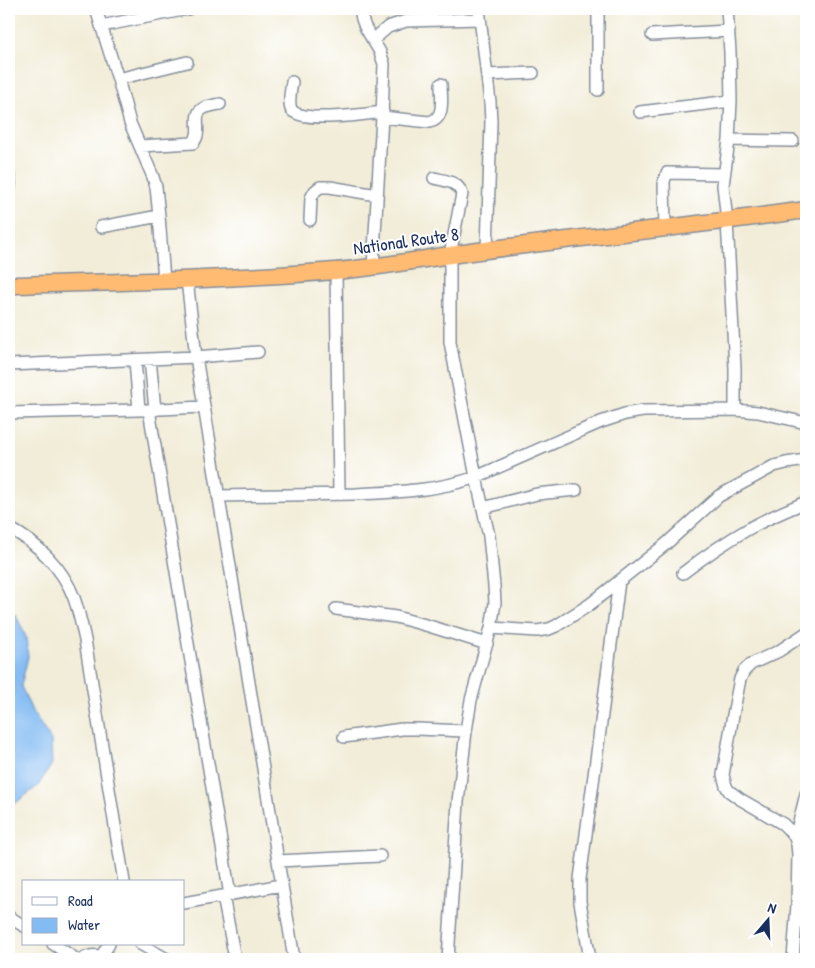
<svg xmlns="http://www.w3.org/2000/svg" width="815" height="968" font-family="'Patrick Hand',sans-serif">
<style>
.water{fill:#83bbf3;stroke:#4f75a8}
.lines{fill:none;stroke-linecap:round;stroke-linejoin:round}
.minor-casing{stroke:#868e9b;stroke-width:14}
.highway-casing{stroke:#868e9b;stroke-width:19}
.minor{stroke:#fff;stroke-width:11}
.highway{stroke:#ffbb71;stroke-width:16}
.labels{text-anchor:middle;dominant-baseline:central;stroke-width:4;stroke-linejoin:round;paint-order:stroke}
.street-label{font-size:18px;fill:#1b2f5e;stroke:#fff}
</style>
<rect width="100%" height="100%" fill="#fff"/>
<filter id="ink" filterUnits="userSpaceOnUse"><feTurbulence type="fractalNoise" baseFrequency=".02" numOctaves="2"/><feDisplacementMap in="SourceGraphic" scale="10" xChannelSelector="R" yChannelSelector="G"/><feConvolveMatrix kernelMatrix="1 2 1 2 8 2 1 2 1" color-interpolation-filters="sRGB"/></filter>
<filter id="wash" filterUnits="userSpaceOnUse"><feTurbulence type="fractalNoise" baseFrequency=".0096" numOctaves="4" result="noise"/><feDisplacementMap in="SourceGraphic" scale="20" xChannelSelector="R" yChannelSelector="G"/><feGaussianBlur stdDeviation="1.12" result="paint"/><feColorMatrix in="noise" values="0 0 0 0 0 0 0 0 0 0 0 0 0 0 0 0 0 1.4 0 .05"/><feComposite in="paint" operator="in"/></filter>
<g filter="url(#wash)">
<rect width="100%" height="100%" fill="#f2edd8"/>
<!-- water -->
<path class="water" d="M9 613 16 615 26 637 28 657 21 686 33 713 51 740 52 764 38 786 9 808Z"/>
</g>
<g filter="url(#ink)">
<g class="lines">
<!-- minor casing -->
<g class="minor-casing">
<path id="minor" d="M96 9 118 79 130 123 153 177 156 187 159 216 164 280
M360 9 362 19 365 27 380 52 384 64 382 117 373 267
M479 9 490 102 491 121 487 250
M727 9 730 52 731 101 729 140 723 185 727 221 735 368V410
M101 26 188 9
M652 35 729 31
M373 40 388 27 406 21 480 19
M487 75 533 73
M118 79 187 62
M292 82C291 89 288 102 291 109 298 124 367 114 383 112
M598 90V9
M640 112 731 101
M382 117 429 122C446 119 441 97 441 84
M729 140 793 141
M140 146 193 143C204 131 190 115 204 108 209 106 215 105 220 104
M9 177 10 183 9 190
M434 178C445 181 458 181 462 194L450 255V342L476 477 489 536 494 586 495 603 491 628 471 700 466 731 458 802 448 959
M310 220 311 198 315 191 320 187H330L377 195
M101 227 159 216
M665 229 664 181 667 173 724 174
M336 271 339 494
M187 280 196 357 294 959
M150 359 155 410
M135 360 139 410
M9 365 196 357 258 352
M149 410 230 895
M9 413 139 410 204 407
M218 496C264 495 310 495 356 494 397 492 437 491 476 477L601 422 625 414 643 411 735 410 758 412 806 423
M483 508 537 494 576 490
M9 528C37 543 63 568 74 598 79 612 82 626 85 640L124 882
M683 573C705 556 727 541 750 528 768 518 787 510 806 502
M336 609 396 617 429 626 487 644
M491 628 537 631 549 629 556 626 589 605 666 544 719 496 774 466 786 463 806 460
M344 737 402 729H417L466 731
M795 838 806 794
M278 861 380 856
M223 896 235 959
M184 903 281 885
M9 917 24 926
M53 944 76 959
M140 944 167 959
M101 957 109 944
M83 959C90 955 97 954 103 959
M590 959 580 902V879L599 738 619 581
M793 959 797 905 798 854 797 844 795 838 792 833 783 824 740 799 729 791 726 786 723 775 733 715 740 679 744 671 751 664 779 651 806 633"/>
</g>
<!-- highway casing -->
<g class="highway-casing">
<path id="highway" d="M9 285C117 282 226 280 335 271 386 267 436 256 486 250 593 236 700 225 806 210"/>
</g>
<!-- minor -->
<use href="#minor" class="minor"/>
<!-- highway -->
<use href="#highway" class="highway"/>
</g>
</g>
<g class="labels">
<!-- street labels -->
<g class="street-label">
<text transform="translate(406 241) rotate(-8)">National Route 8</text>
</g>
</g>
<!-- margin -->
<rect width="815" height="968" fill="none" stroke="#fff" stroke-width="30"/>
<!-- legend -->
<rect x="22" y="880" width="162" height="65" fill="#ffffff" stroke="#a4acbf"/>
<rect x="32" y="897" width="25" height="8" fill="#ffffff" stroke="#a4acbf"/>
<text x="68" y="906" font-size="15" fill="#1b2f5e">Road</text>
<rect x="32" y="918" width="25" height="15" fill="#83bbf3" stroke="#a4acbf"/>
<text x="68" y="930" font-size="15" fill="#1b2f5e">Water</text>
<!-- north arrow -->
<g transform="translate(768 920) rotate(19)" stroke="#ffffff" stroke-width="4" paint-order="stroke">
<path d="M0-4L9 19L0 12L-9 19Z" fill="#1b2f5e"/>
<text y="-8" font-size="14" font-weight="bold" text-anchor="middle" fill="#1b2f5e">N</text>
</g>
</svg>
